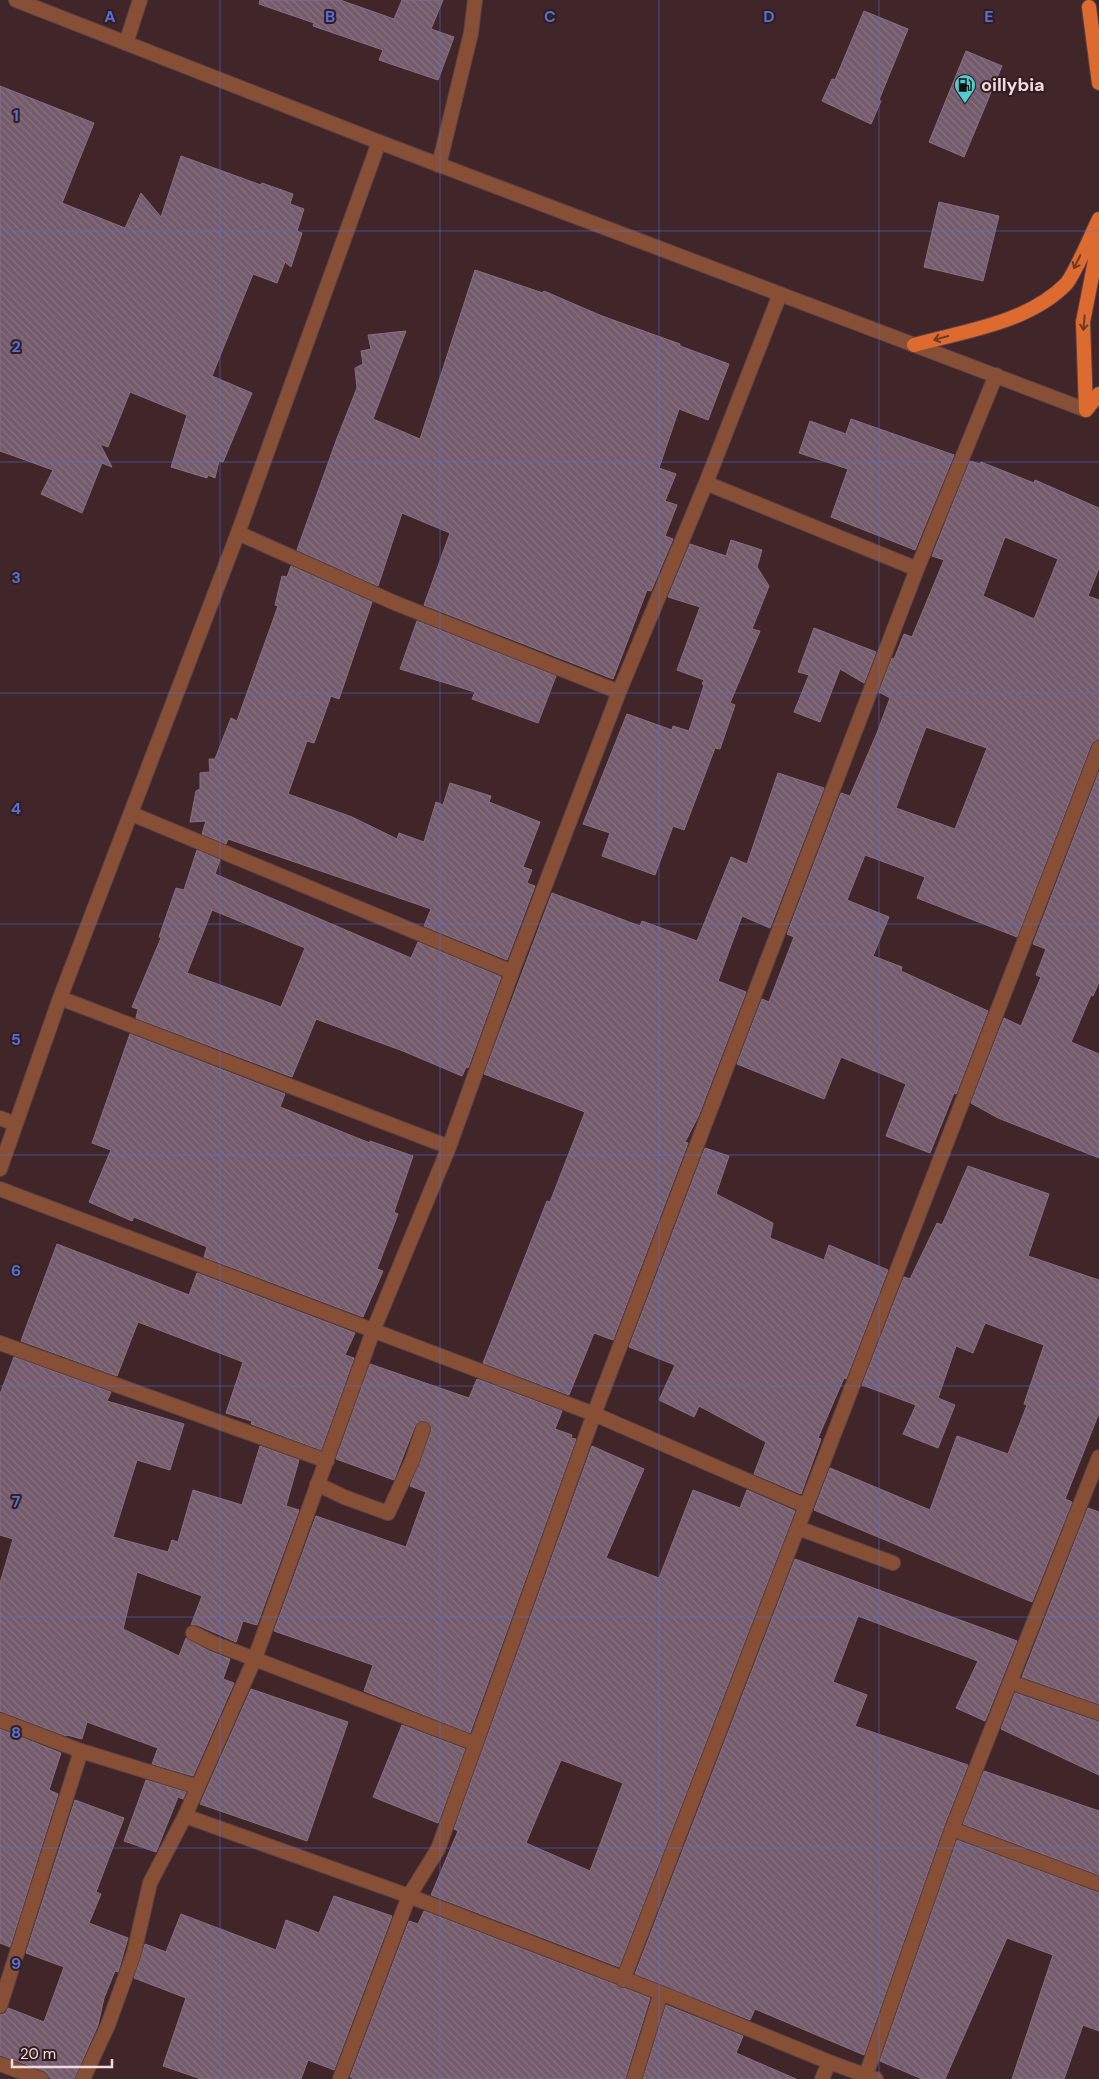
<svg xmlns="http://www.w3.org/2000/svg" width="1099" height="2079" font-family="'DM Sans',sans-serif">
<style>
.building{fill:url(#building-back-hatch);stroke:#886f81;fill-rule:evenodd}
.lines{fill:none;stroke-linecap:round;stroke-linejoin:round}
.minor-casing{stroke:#5c4246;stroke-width:16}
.tertiary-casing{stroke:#5c4246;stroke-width:16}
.primary-casing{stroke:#5c4246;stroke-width:16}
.minor{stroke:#875036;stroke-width:14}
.tertiary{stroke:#875036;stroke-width:14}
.primary{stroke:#dd6b30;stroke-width:14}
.oneway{stroke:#703825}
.grid{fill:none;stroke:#5272da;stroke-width:1;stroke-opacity:0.55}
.labels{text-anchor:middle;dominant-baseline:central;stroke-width:4;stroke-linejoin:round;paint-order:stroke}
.poi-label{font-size:18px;font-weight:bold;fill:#efdcde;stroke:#351c1f;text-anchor:start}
.grid-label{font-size:16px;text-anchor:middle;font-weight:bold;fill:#5272da;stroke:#351c1f;stroke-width:4;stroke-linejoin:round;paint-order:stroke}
</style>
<defs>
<pattern id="building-back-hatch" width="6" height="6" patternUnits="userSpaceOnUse" patternTransform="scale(1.25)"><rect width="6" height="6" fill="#735b6c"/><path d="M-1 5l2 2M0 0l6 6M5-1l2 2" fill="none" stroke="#877281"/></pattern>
</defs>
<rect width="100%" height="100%" fill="#402529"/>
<!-- building -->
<path class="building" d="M260 0H340L394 19 402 0H443L431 29 454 37 438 80 379 60 383 50 313 26 314 23 259 4Z
M864 11 908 29 879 100 881 101 871 124 822 101 832 79 835 80Z
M966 51 1002 66 964 157 929 142Z
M0 86 94 123 62 203 125 228 141 193 161 217 181 156 261 185 262 183 293 194 290 204 304 209 297 231 302 233 291 267 285 262 277 283 253 274 212 376 252 393 223 462 219 461 215 478 208 475 207 478 171 467 187 415 130 392 108 447 100 444 112 467 102 463 82 513 41 494 53 470 0 451Z
M939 202 999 216 983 281 924 267Z
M475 270 543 293 544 291 602 316 680 344V346L729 364 708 420 679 409 659 468 676 474 665 501 677 505 665 536 673 539 651 591 647 590 613 679 424 605 450 533 402 513 378 586 297 550 336 441 357 388 355 368 363 364 361 351 371 349 368 335 406 331 373 419 420 439Z
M851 419 954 455 915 550 831 517 848 469 799 453 810 421 846 434Z
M970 461 980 464 981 462 1034 483 1035 480 1099 508V568L1088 596 1099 600V739L1094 741 1091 745 1017 937 917 898 925 877 865 855 847 900 889 917 873 956 902 967 901 971 988 1011 956 1094 954 1093 930 1153 886 1136 906 1084 841 1057 824 1099 737 1064 762 999 769 1002 794 937 787 934 841 793 850 796 877 733 890 698 879 692 892 658 894 659 904 634 912 637 944 560 932 556ZM1005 537 1058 559 1034 619 983 596ZM926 727 987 748 955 829 896 808Z
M731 540 762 550 757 567 769 586 752 629 760 631 730 703 735 705 720 749 715 748 684 830 673 826 655 875 602 856 610 833 583 824 627 714 672 730 673 726 689 731 704 685 702 684 704 680 677 670 700 607 668 597 690 544 726 556Z
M291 566 372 602 339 699 331 696 314 743 307 741 288 794 352 817 397 839 399 833 424 842 436 802 443 805 450 783 491 796 489 802 540 822 523 867 532 870 527 883 535 886 507 960 424 926 431 909 228 839 226 844 202 834 206 821 190 822 196 791 200 789V773L210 772 209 759H215L231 718 237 721 278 606 275 605 282 576 287 577Z
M417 621 556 676 538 723 472 699 475 692 400 669Z
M814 628 876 652 864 683 840 669 820 722 794 712 809 675 798 672Z
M1099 772V982L1093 996 1091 995 1071 1042 1099 1054V1158L998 1118 971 1103 1004 1018 1021 1026 1041 977 1036 975 1046 949 1033 944Z
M778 773 824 788 770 928 742 916 718 981 746 992 698 1117 685 1142 688 1143 613 1340 594 1333 569 1395 483 1363 547 1201 550 1202 585 1112 484 1074 552 893 640 926 642 921 697 941 731 857 747 864Z
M197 850 220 860 215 874 411 958 418 942 501 977 468 1068 466 1067 462 1076 403 1051 316 1019 292 1077 136 1018 138 1009 132 1007 161 938 159 937 176 888 184 890ZM212 910 305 948 281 1007 187 973Z
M130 1034 285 1094 280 1107 370 1143V1141L413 1156 394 1212 398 1214 377 1269 383 1271 363 1317 204 1257 207 1247 134 1217 132 1221 89 1202 111 1150 92 1143Z
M705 1148 729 1156 716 1194 773 1223 770 1238 824 1260 829 1245 888 1270 846 1379 844 1378 818 1438 821 1439 801 1494 754 1474 766 1442 699 1406 694 1417 659 1400 675 1365 629 1347Z
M968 1166 1049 1194 1028 1256 1099 1280V1413L1065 1499 1072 1502 1032 1602 814 1510 830 1468 930 1510 957 1436 1008 1454 1027 1405 1024 1404 1044 1345 985 1323 973 1353 956 1346 938 1398 955 1405 938 1448 903 1434 916 1405 862 1385 904 1277 910 1279 937 1223 942 1225Z
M57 1244 189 1295 197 1273 355 1333 345 1355 354 1358 321 1450 251 1424 252 1421 226 1413 243 1362 138 1322 117 1376 21 1341Z
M14 1357 111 1392 107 1401 184 1424 170 1470 137 1460 113 1537 168 1552 172 1540 178 1542 193 1490 242 1505 260 1446 299 1460 286 1506 299 1510 257 1625 243 1621 236 1642 197 1625H191L202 1596 137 1572 123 1629 179 1656 186 1638 209 1651 230 1659 223 1679 234 1683 193 1776 152 1764 158 1748 87 1722 82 1739 67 1735 66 1736 0 1711V1583L13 1539 0 1535V1394Z
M370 1364 469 1398 477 1379 562 1411 555 1429 572 1435 571 1438 576 1439 470 1733 364 1691 373 1665 274 1631 316 1516 406 1547 426 1492 410 1486 431 1432V1427L426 1421H421L415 1426 394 1480 336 1459Z
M592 1446 644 1469 606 1558 659 1578 693 1490 740 1508 747 1490 795 1511 619 1967 431 1895 458 1831 454 1829ZM561 1760 623 1783 590 1871 526 1843Z
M1088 1508 1099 1512V1704L1022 1677Z
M795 1559 1017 1641 985 1721 956 1708 978 1661 858 1616 833 1682 867 1695 855 1726 968 1765 944 1826 864 2055 755 2009 750 2020 635 1974Z
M251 1689 348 1722 307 1841 200 1804Z
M1015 1693 1099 1722V1775L1001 1729Z
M402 1725 465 1749 438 1823 373 1797Z
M0 1729 61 1753 49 1790 58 1794 10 1947 0 1943Z
M984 1771 1099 1811V1875L963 1824Z
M146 1780 186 1792 183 1799 178 1797 156 1852 124 1841Z
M75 1800 124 1818 96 1892 101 1894 89 1923 128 1938 118 1972 115 1971 104 1998 98 2025 74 2079H51L44 2071 0 2055V2015L6 2013 8 2008 44 2022 64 1967 26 1953Z
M957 1840 1099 1893V2031L1083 2025 1064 2079H1012L1053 1955 1007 1938 945 2079H922L880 2061Z
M334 1896 392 1916 334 2070 308 2060 301 2079H201L163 2066 186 1998 134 1978 145 1944 166 1952 181 1914 276 1950 286 1920 319 1933Z
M424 1911 650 1998 625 2079H354L350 2077 409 1921 418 1924Z
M666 2005 743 2036 736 2053 796 2079H643Z"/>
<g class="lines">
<!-- minor casing -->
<g class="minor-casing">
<path id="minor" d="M126 43 140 0
M439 165 471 33 475 0
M780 294 706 483 619 692 512 972 449 1147 373 1331 255 1658 185 1816 409 1896 661 1993 829 2062 876 2079
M706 483 917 569
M238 533 395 603 619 692
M132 814 512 972
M60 998 449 1147
M0 1118 15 1124
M0 1169 60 998 238 533 379 142
M0 1189 594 1414 806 1506
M0 1343 327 1461
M317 1484 344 1497 388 1513 412 1461 423 1429
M798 1528 893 1563
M193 1633 213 1643 476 1744
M1010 1682 1099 1713
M0 1720 81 1751 198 1787
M952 1829 1099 1884
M623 1980 1099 748
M0 2006 81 1751
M0 2064 41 2079
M866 2075 952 1829 1099 1457
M83 2079 108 2025 134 1953 150 1883 185 1816
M340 2079 409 1896 438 1849 594 1414 917 569 996 375
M634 2079 661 1993
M822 2079 829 2062"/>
</g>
<!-- tertiary casing -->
<g class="tertiary-casing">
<path id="tertiary" d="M16 0 379 142 1086 410"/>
</g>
<!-- primary casing -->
<g class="primary-casing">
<path id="primary" d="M1089 7 1099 83
M914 345C964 331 1028 323 1066 284 1075 274 1092 233 1099 219
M1086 410 1083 322 1099 240
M1086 410 1099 394"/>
</g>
<!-- minor -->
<use href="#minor" class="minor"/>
<!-- tertiary -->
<use href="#tertiary" class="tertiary"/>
<!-- primary -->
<use href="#primary" class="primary"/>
</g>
<!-- one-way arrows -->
<defs><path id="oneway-shaft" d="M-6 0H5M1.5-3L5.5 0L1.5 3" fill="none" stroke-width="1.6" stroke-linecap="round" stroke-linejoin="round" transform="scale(1.25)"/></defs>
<g class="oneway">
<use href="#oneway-shaft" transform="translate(1077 262) rotate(116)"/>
<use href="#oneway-shaft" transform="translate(1084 323) rotate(95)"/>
<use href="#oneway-shaft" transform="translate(941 338) rotate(165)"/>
</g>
<!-- grid -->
<path class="grid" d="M220 0V2079M440 0V2079M659 0V2079M879 0V2079M0 231H1099M0 462H1099M0 693H1099M0 924H1099M0 1155H1099M0 1386H1099M0 1617H1099M0 1848H1099"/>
<!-- icons -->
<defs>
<g id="fuel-pin" transform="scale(1.125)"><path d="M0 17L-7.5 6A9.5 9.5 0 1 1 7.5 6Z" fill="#52ccd0" stroke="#351c1f"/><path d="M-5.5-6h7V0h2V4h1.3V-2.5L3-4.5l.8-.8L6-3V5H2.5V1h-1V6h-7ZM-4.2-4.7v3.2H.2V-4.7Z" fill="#111"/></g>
</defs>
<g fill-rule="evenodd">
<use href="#fuel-pin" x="965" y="85"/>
</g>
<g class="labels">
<!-- poi labels -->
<g class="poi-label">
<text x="981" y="85">oillybia</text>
</g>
</g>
<g class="grid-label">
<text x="110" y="22">A</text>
<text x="330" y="22">B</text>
<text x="550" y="22">C</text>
<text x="769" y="22">D</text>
<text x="989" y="22">E</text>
<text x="16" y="121">1</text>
<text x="16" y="352">2</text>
<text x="16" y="583">3</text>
<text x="16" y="814">4</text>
<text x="16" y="1045">5</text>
<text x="16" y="1276">6</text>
<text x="16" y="1507">7</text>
<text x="16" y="1738">8</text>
<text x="16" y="1969">9</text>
</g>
<!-- scale -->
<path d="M12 2059v8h100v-8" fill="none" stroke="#efdcde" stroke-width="2.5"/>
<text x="20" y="2059" font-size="15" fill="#efdcde" stroke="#351c1f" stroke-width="4" paint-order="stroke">20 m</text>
</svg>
